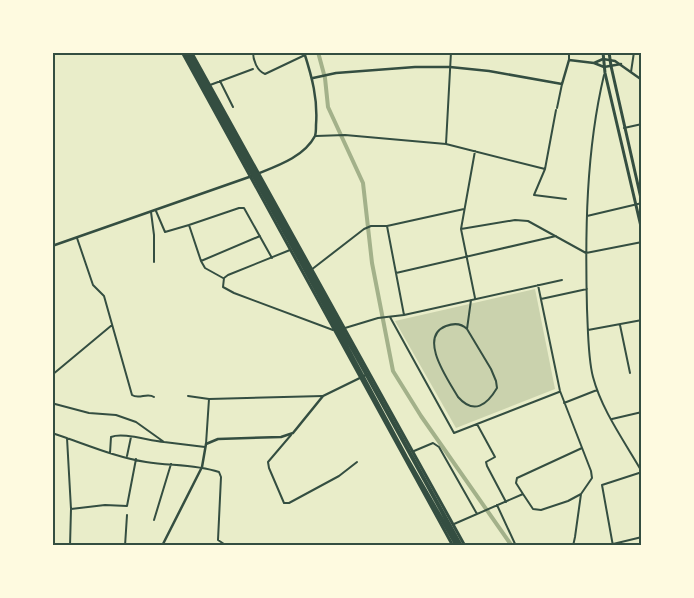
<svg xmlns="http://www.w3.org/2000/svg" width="694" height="598" font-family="Commissioner,sans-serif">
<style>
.green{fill:#cad2ad}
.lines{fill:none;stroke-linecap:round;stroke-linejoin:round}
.canal{stroke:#a3b18a;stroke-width:4}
.minor{stroke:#344e41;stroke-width:2}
.tertiary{stroke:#344e41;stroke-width:2.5}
.secondary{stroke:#344e41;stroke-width:3}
.trunk{stroke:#344e41;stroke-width:4}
.neatline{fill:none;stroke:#344e41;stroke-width:2}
</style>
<rect width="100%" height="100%" fill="#e9edc9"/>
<!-- green -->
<path class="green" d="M535 289 555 389 456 428 395 321Z"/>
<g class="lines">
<!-- canal -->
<path class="canal" d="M318 52 325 78 328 107 363 183 372 263 393 371 421 416 512 546"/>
<!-- minor -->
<path class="minor" d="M253 52C253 60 257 71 265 74L305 55
M569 52V60
M631 72 634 52
M604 75C586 151 585 232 587 309 588 329 588 359 593 377 602 411 625 442 642 472
M220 81 233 107
M210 85 253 69
M557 108 562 84
M556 110 545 169 534 195 566 199
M624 128 642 124
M316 136 345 135 446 144 545 169
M446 144 451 52
M156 211 165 232 189 225
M151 212 154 235V262
M587 216 642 203
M461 229 515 220 528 221 586 253 642 242
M77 238 93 285 104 296 132 395C139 400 147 392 154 397
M290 250 228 275 224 278 223 287 234 293 333 330
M201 261 260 236
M311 270 364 229 371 226H387
M396 273 556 236
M223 278 205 268 201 261 189 225 239 208H244L272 258
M475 298 461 229 475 151
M541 299 587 289
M404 315 387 226 464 209
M390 317 454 433 559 392
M620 325 630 373
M345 328 378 318 404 315 562 280
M467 329C461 323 454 323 446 326 417 337 449 381 458 397 474 415 487 405 497 388L496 381 491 369 467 329 471 300
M588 330 642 320
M52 375 112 325
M188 396 209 399
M564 403 597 390
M55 404 89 413 116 415 136 422 164 442 205 447
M612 419 642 412
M477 424 495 457 486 462 487 466 506 502
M52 433C83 443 114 457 146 462 171 466 194 464 219 472L221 477 218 540 227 546
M291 435 268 462 269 468 284 503H289L339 476 357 462
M67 438 71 509 70 546
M206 444 209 399 323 396
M414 451 433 443 439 447 477 514
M110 453 111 437C123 432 149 441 164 442
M127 456 131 437
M523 494 516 483 517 478 582 448
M497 505 516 546
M71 509 105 505 127 506 136 459
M154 520 171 464
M454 524 523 494 533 509 541 510 568 501 581 494 592 478 591 471 560 391 538 285
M613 544 642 537
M52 545 57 546
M125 546 127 515
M573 546 575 537 581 494
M613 546 602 485 642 472"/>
<!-- tertiary -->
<path class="tertiary" d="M594 63 603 59 615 61 642 80
M313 78 336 73 415 67H450L489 71 562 84 569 60 594 63 604 67 621 64
M257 174C277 166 304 157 315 136 316 133 316 128 316 125 318 99 312 77 304 52
M52 246 252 176
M162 546 202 467 206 444 218 439 281 437 293 433 323 396 368 374"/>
<!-- secondary -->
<path class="secondary" d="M182 52 453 546
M603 52 605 73 642 231
M609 52 611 66 642 203
M193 55 465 546"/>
<!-- trunk -->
<path class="trunk" d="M185 52 307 273 406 457 457 546
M189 52 461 546"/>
</g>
<!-- border -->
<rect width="694" height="598" fill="none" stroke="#fefae0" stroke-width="108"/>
<rect x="54" y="54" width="586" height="490" class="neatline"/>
</svg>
